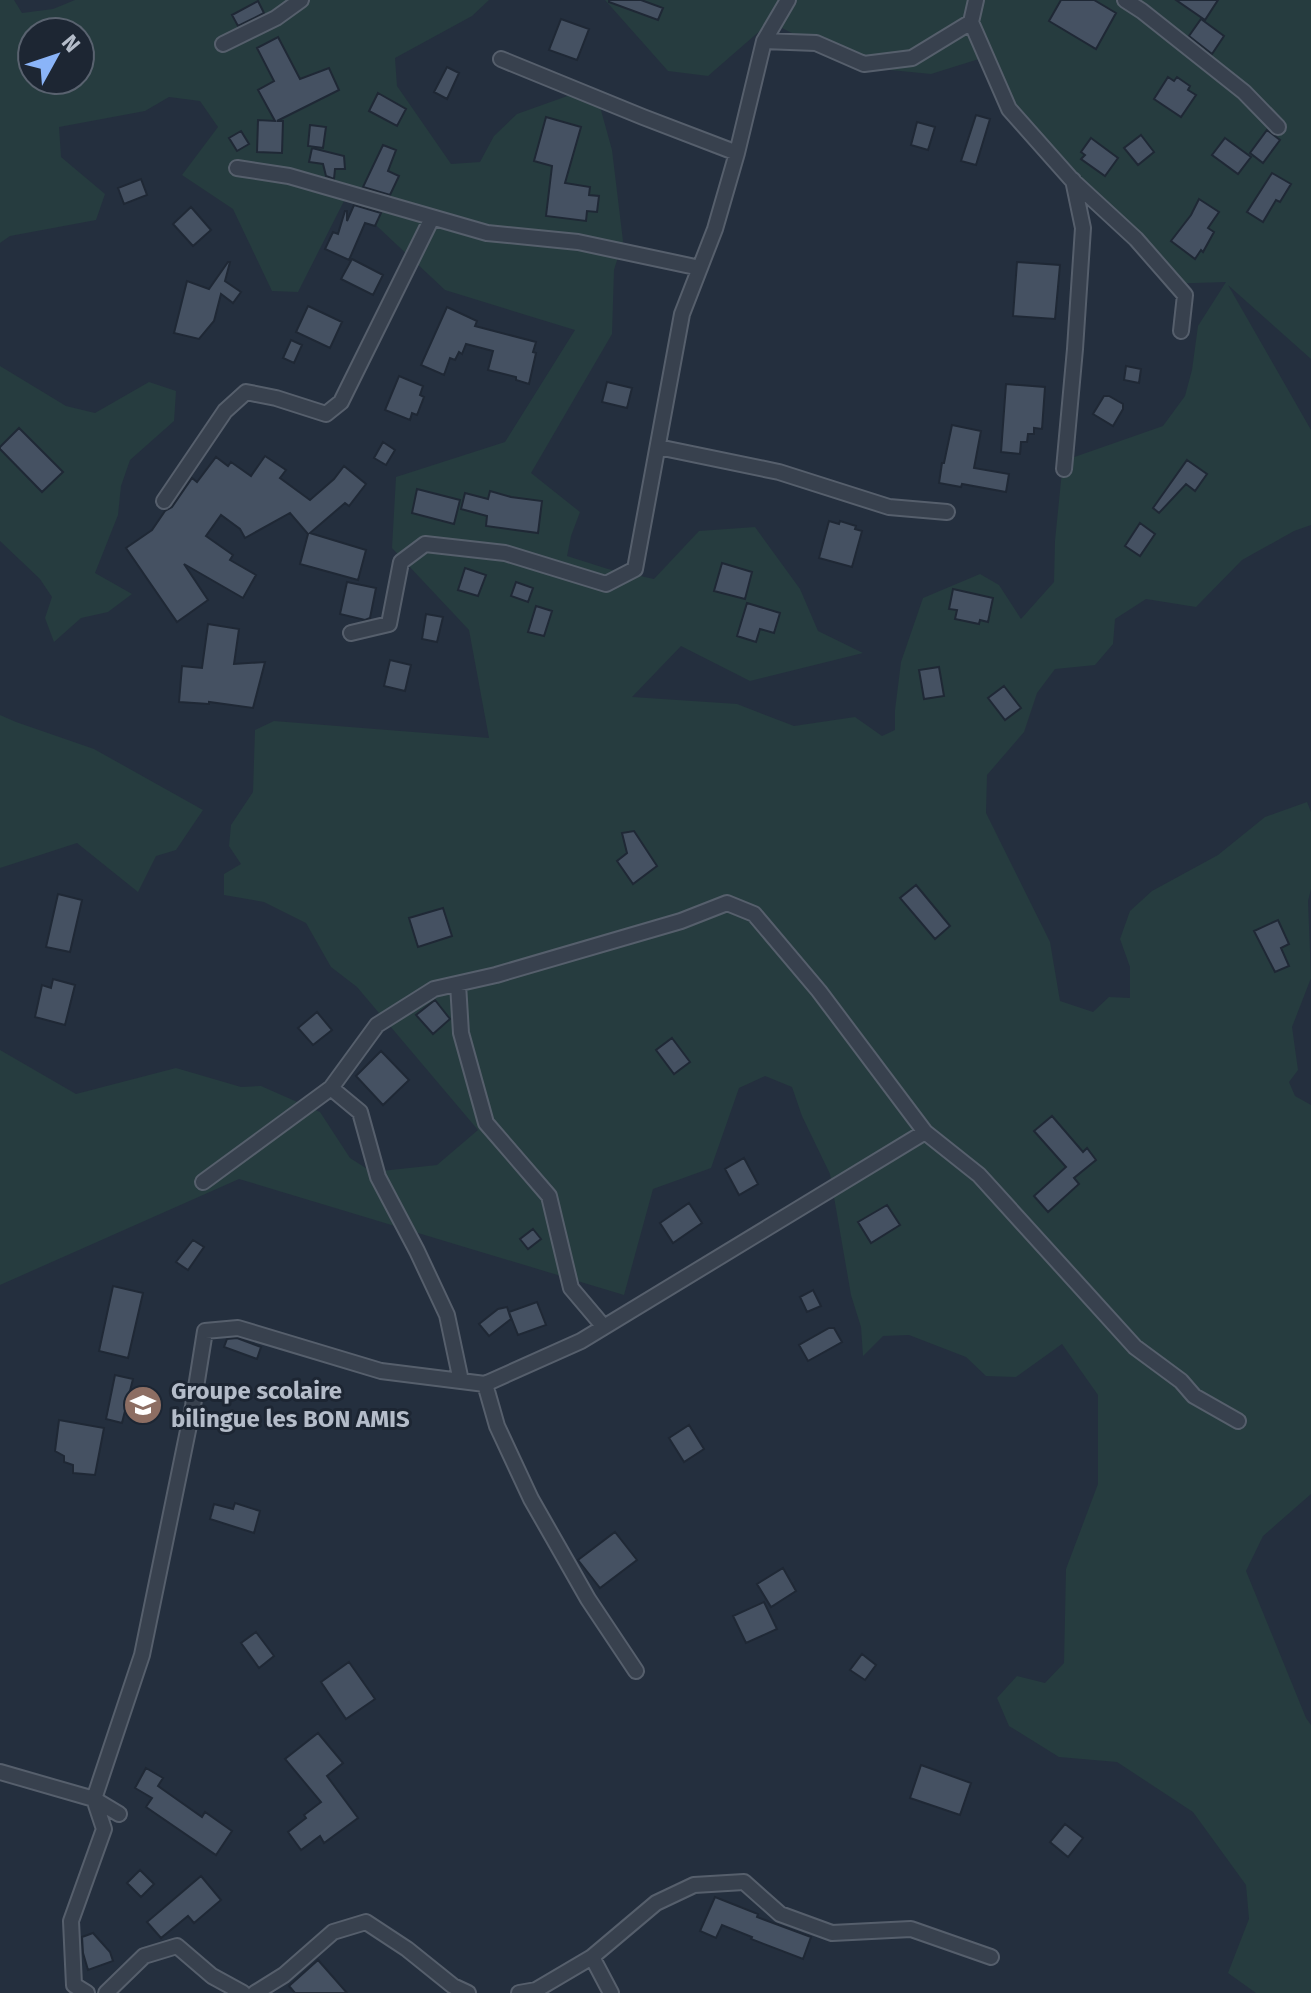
<svg xmlns="http://www.w3.org/2000/svg" width="1311" height="1993" font-family="'Fira Sans',sans-serif">
<style>
.green{fill:#263c3f;fill-rule:evenodd}
.building{fill:#455162;stroke:#1f2835;stroke-width:2}
.lines{fill:none;stroke-linecap:round;stroke-linejoin:round}
.minor-casing{stroke:#565f6c;stroke-width:18}
.minor{stroke:#38414e;stroke-width:14}
.labels{text-anchor:middle;dominant-baseline:central;stroke-width:6;stroke-linejoin:round;paint-order:stroke}
.poi-label{font-size:24px;font-weight:bold;fill:#b4bcc9;stroke:#1d2633;text-anchor:start}
</style>
<rect width="100%" height="100%" fill="#242f3e"/>
<!-- green -->
<path class="green" d="M0 0H14L22 13 53 9 75 0H489L472 16 395 58 397 86 451 164 480 162 494 136 517 114 573 94 599 103 612 150 623 241 614 270 612 334 531 473 580 512 571 536 567 556 608 569 654 579 699 531 755 527 800 589 818 631 863 653 750 681 681 646 632 697 737 704 794 726 855 717 882 736 895 730V710L901 662 923 598 980 574 999 585 1021 619 1054 582 1055 541 1063 461 1163 426 1185 396 1192 370 1198 326 1226 282 1164 284 1148 257 1050 147 979 59 931 74 860 67 770 22 708 76 668 71 605 0H1311V359L1228 285 1311 430V525L1294 531 1242 560 1196 607 1146 599 1115 619 1113 644 1095 665 1055 669 1037 693 1024 732 987 775 986 813 1050 942 1060 1001 1093 1012 1109 997 1130 998V967L1120 939 1130 911 1152 891 1218 855 1265 817 1307 802 1311 812V889L1308 901 1311 978 1292 1027 1298 1070 1289 1082 1295 1096 1311 1105V1494L1263 1536 1246 1571 1306 1718 1311 1725V1993H1256L1228 1973 1249 1919 1246 1885 1193 1812 1117 1762 1059 1757 1009 1726 997 1698 1017 1676 1045 1683 1064 1663 1066 1569 1098 1484V1395L1062 1344 1016 1377 986 1376 966 1357 909 1335 883 1336 863 1356 861 1327 851 1295 830 1174 802 1116 792 1087 765 1076 739 1088 711 1168 653 1189 624 1295 239 1179 0 1285V1050L76 1094 176 1068 241 1087 261 1086 320 1112 350 1158 372 1172 437 1165 478 1130 357 987 331 967 306 923 264 902 224 895V874L241 864 229 846 231 825 253 792 255 730 274 721 489 738 469 630 392 548 396 477 505 442 575 330 445 290 346 197 298 292 272 291 233 209 182 175 218 127 200 101 169 97 145 111 59 127 61 157 105 194 96 220 10 236 0 243ZM32 32H80V80H32Z
M0 366 66 406 95 413 149 382 176 391 174 421 130 460 121 486 118 515 95 573 132 594 108 612 81 618 54 642 45 618 52 597 40 579 0 541Z
M0 715 16 722 94 749 203 810 176 850 156 856 138 892 77 843 0 868Z"/>
<!-- building -->
<path class="building" d="M609 0H641L663 8 658 20 609 2Z
M1061 0H1094L1116 13 1096 49 1049 21Z
M1176 0H1218L1205 20Z
M258 1 264 13 238 26 232 15Z
M561 19 589 29 577 60 549 50Z
M1201 19 1224 36 1212 54 1189 36Z
M278 37 300 79 329 68 339 90 277 121H283L282 153 257 152 258 120 275 121 258 90 274 81 257 48Z
M447 67 459 73 447 99 434 92Z
M1168 77 1174 81 1177 77 1190 86 1188 90 1196 95 1181 117 1154 99Z
M378 93 406 109 397 126 369 111Z
M976 115 990 119 976 165 961 161Z
M546 117 581 127 565 183 590 187 589 195 599 196 597 212 587 211 586 221 546 216 552 166 534 161Z
M917 122 935 127 928 150 911 145Z
M310 125 326 127 323 148 308 146Z
M1267 130 1280 140 1263 163 1250 153Z
M241 131 249 144 237 151 229 138Z
M1141 135 1154 152 1138 165 1124 148Z
M1091 138 1118 158 1105 176 1081 159 1085 155 1081 152Z
M1225 138 1251 157 1238 174 1212 155Z
M383 145 396 150 388 171 399 176 390 195 363 187Z
M312 148 344 156 345 169H335L334 179 326 176 323 164 309 162Z
M1272 173 1291 184 1280 202 1276 200 1263 222 1247 212Z
M141 179 147 195 124 204 118 188Z
M1199 199 1219 212 1208 228 1214 232 1203 252 1201 250 1195 259 1171 241 1191 215Z
M354 205 381 213 375 226 365 223 349 260 325 249 333 232 338 234 345 211H347V221Z
M191 207 211 230 193 246 173 224Z
M352 259 383 275 373 295 341 279Z
M228 262H230L225 281 241 292 233 303 221 294 214 321 199 339 174 333 187 281 209 289Z
M1017 262 1060 265 1055 319 1013 316Z
M308 306 342 322 330 348 296 332Z
M447 307 477 321 475 326 536 342 533 352 536 353 529 384 516 380V377L488 370 493 351 466 344 462 354 459 352 455 360 450 358 444 375 421 365Z
M291 340 302 345 294 363 283 358Z
M1126 366 1141 369 1139 383 1124 380Z
M399 376 423 386 420 395 424 397 417 415 412 413 410 420 385 410Z
M607 382 632 388 627 408 602 402Z
M1006 384 1045 387 1042 429 1034 428V434H1028L1027 442H1021L1020 454 1001 452Z
M1104 396H1109L1123 404V409L1113 426 1093 414Z
M952 425 981 431 974 468 1009 474 1006 492 962 484 961 487 939 483 942 463H944Z
M19 428 63 472 42 492 0 449V447Z
M383 442 395 450 386 465 374 458Z
M265 456 286 470 280 478 310 500 334 479 344 466 366 484 349 506 345 503 310 533 366 550 358 580 300 564 308 534 290 513 245 538 240 529 221 515 206 536 233 555 230 560 256 575 243 598 184 564 208 600 177 622 126 548 152 530 165 511 172 507 192 478 197 482 216 457 228 466 231 462 251 476Z
M1187 460 1207 474 1195 491 1186 484 1159 513 1153 508Z
M417 489 460 500 454 524 412 513Z
M490 491 511 497 542 501 538 533 486 526 487 516 461 509 465 493 488 499Z
M829 521 839 524 840 521 856 526 855 529 862 531 852 567 819 558Z
M1140 523 1155 534 1140 556 1125 546Z
M722 563 752 572 745 599 714 591Z
M465 568 486 575 478 596 458 590Z
M347 582 376 588 370 618 365 620 340 614Z
M516 582 533 588 528 602 511 596Z
M953 589 993 598 988 622 980 620 979 624 955 619 957 610 949 609Z
M747 603 780 613 774 633 760 629 756 642 737 636Z
M536 606 552 611 544 636 528 632Z
M426 614 443 617 437 642 422 639Z
M208 624 239 629 234 664 265 662 253 708 209 702V704L179 702 182 666 202 668Z
M390 660 411 665 405 691 384 686Z
M939 667 944 696 924 699 919 670Z
M1004 686 1021 708 1005 720 988 698Z
M634 831 657 866 633 884 617 861 627 853 622 833Z
M916 885 950 926 935 939 900 898Z
M58 894 82 900 70 952 46 947Z
M443 908 452 936 418 947 409 918Z
M1278 920 1289 944 1281 948 1289 966 1275 972 1254 931Z
M53 979 75 985 65 1025 35 1017 42 985 51 988Z
M435 1000 450 1019 433 1034 416 1015Z
M317 1012 332 1030 313 1045 298 1028Z
M672 1038 690 1062 674 1074 656 1050Z
M381 1051 409 1080 383 1105 356 1076Z
M1052 1116 1083 1152 1087 1148 1096 1160 1074 1178 1079 1184 1048 1212 1034 1196 1066 1167 1034 1131Z
M744 1158 758 1184 739 1195 725 1169Z
M689 1203 702 1223 673 1243 660 1223Z
M887 1205 900 1225 871 1243 858 1222Z
M533 1229 541 1239 528 1249 520 1239Z
M193 1240 204 1247 188 1270 176 1262Z
M113 1286 143 1293 128 1358 99 1351Z
M813 1290 821 1306 807 1312 800 1297Z
M537 1302 546 1325 518 1335 509 1312Z
M507 1307 511 1319 489 1336 479 1324 498 1309Z
M829 1328H834L842 1342 808 1361 799 1345Z
M237 1338 261 1347 257 1359 224 1347 227 1339Z
M115 1375 133 1379 122 1423 106 1419Z
M59 1420 104 1428 95 1475 73 1473V1465L64 1462V1456L55 1451Z
M689 1425 704 1449 684 1462 669 1438Z
M235 1503 260 1511 254 1533 210 1519 214 1504 233 1509Z
M615 1532 637 1560 600 1588 578 1560Z
M783 1568 796 1591 771 1607 757 1584Z
M764 1602 777 1629 746 1643 733 1616Z
M256 1632 274 1656 259 1668 241 1643Z
M862 1654 876 1665 865 1680 850 1670Z
M349 1662 375 1699 346 1719 321 1682Z
M318 1733 343 1763 327 1776 358 1818 324 1843 320 1836 301 1850 288 1832 306 1818 304 1815 321 1802 285 1759Z
M921 1765 971 1783 960 1815 910 1798Z
M146 1768 163 1778 158 1786 202 1817 205 1812 232 1831 216 1855 146 1807 152 1798 135 1788Z
M1065 1824 1083 1838 1068 1857 1050 1842Z
M140 1870 154 1884 141 1897 127 1883Z
M201 1876 221 1900 194 1923 188 1916 161 1938 147 1922Z
M715 1897 758 1914 757 1917 811 1937 803 1959 751 1939 752 1937 722 1925 716 1938 700 1931Z
M93 1933 110 1952 113 1961 88 1970 83 1953 82 1937Z
M318 1960 347 1993H295L289 1986Z"/>
<g class="lines">
<!-- minor casing -->
<g class="minor-casing">
<path id="minor" d="M976 0 971 22 1009 109 1072 180 1136 239 1185 295 1181 331
M1125 0 1142 11 1244 92 1278 127
M764 41 816 43 864 64 912 58 971 22
M223 44 276 18 301 0
M501 59 643 117 737 153
M237 168 289 176 487 233 578 242 700 268
M658 447 779 472 889 507 947 512
M1064 469 1075 349 1083 228 1073 180
M164 501 225 411 246 392 276 398 326 414 341 402 432 218
M351 633 389 624 401 562 425 544 505 553 606 584 635 569 682 314 715 229 737 153 764 41 788 0
M458 984 461 1033 486 1123 549 1196 571 1288 604 1327
M331 1088 360 1112 378 1177 417 1251 447 1315 461 1381
M203 1182 331 1088 377 1025 434 989 496 975 681 921 727 903 754 914 819 991 925 1132 979 1175 1135 1347 1181 1381 1194 1396 1238 1421
M485 1384 497 1426 531 1499 588 1599 636 1671
M0 1772 94 1799 119 1814
M592 1957 611 1993
M87 1993 74 1985 71 1921 104 1829 94 1799 142 1655 193 1406 205 1331 238 1328 381 1371 485 1384 581 1341 925 1132
M106 1993 144 1956 177 1946 212 1976 243 1993
M255 1993 284 1975 333 1932 366 1922 407 1949 453 1986 468 1993
M519 1993 536 1990 592 1957 656 1903 694 1885 744 1882 780 1914 832 1933 911 1929 991 1957"/>
</g>
<!-- minor -->
<use href="#minor" class="minor"/>
</g>
<!-- icons -->
<defs>
<g id="school-disc" transform="scale(2)"><circle r="9.5" fill="#8d6e63" stroke="#1d2633"/><path d="M0-5L7-2L0 1L-7-2ZM-4 1L0 2.5L4 1V4Q0 6-4 4Z" fill="#fff"/></g>
</defs>
<g fill-rule="evenodd">
<use href="#school-disc" x="143" y="1405"/>
</g>
<g class="labels">
<!-- poi labels -->
<g class="poi-label">
<text x="171" y="1391">Groupe scolaire<tspan x="171" dy="28">bilingue les BON AMIS</tspan></text>
</g>
</g>
<!-- north arrow -->
<g transform="translate(56 56) rotate(50)"><circle r="38" fill="#1d2633" stroke="#59626f" stroke-width="2"/>
<path d="M0-6L14 30L0 20L-14 30Z" fill="#8ab4f8"/>
<text y="-12" font-size="22" font-weight="bold" text-anchor="middle" fill="#b4bcc9">N</text>
</g>
</svg>
